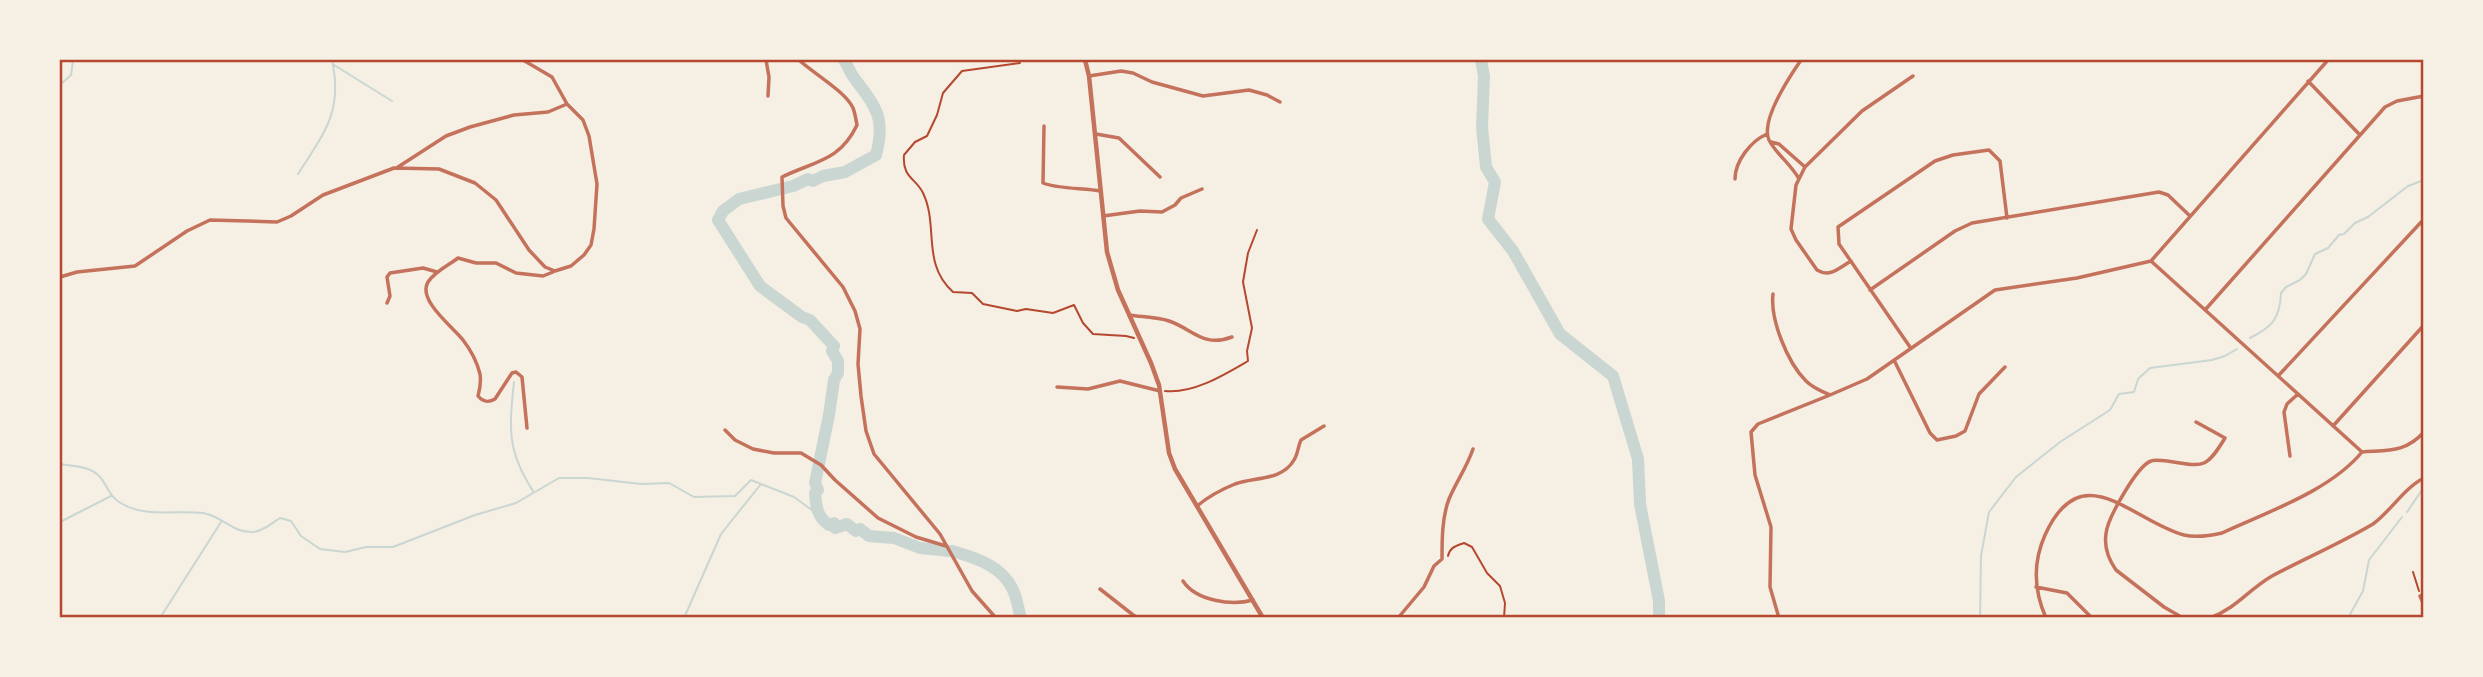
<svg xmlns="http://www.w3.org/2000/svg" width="2483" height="677" font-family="Raleway,sans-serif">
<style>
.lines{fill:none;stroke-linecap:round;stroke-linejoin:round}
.stream{stroke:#c9d6d2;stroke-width:2}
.river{stroke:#c9d6d2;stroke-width:12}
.path{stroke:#b5482f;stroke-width:2}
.minor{stroke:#c5725c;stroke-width:3.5}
.tertiary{stroke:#c5725c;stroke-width:4.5}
.neatline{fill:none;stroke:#b5482f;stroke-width:2.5}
</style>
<rect width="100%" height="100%" fill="#f6efe4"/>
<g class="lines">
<!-- stream -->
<path class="stream" d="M334 65 392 101
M60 85 71 75 73 60
M298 174C325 132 343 111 332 60
M2250 338C2272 327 2280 319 2281 293L2286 287 2300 280 2306 274 2315 254 2328 248 2339 235 2344 234 2355 223 2368 217 2408 186 2424 180
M514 382C509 429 507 451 533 491
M60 464C73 466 90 466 100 477 107 485 109 496 119 502 143 518 176 510 203 513 220 515 233 533 252 532 262 532 272 523 280 518L291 521 301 536 320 549 345 552 366 547H393L475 515 516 503 559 478H588L641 484 669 483 694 497 735 496 751 480 794 497 820 516
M2407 512 2424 487
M60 522 111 496
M160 618 221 522
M684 618 721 534 761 484
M1980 618 1981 556 1989 512 2016 477 2060 442 2110 410 2119 394 2134 392 2138 379 2150 368 2212 360 2225 356 2237 349
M2348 618 2363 591 2369 560 2402 517"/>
<!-- river -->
<path class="river" d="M844 60C848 66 850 73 855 79 876 107 886 118 876 155L845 172 823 176 813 181 808 179 793 186 739 199 723 211 718 220 760 286 802 317 810 320 834 346 832 351 838 361V373L834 380 829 415 815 483 818 490 815 493C816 506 817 517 829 525L834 523 835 528 847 524 856 531 860 529 869 536 894 538 920 548 950 551
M1481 60 1484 76 1482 127 1486 167 1495 182 1488 219 1513 251 1560 334 1613 376 1638 459 1640 504 1659 601V618
M952 551C975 558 1002 565 1013 590 1017 598 1018 609 1021 618"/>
<!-- path -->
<path class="path" d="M1020 63 962 71 943 93 937 115 927 136 915 142 904 155C902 178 916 178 923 193 939 226 921 263 953 292L972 293 983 304 1017 311 1026 309 1053 313 1074 305 1083 323 1093 334 1126 336 1134 338
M1165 391C1193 394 1224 375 1248 361L1247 351 1252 328 1243 282 1248 253 1257 230
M1448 556C1450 547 1456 546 1464 543L1472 547 1487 573 1500 586 1505 603 1504 618
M2413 572 2419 591"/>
<!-- minor -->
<path class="minor" d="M766 60 769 77 768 96
M799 60C813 73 846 92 853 108 855 113 856 120 857 125 840 161 815 161 782 177L783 206 786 218 843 287 855 311 860 329 858 364 861 396 866 431 874 454 940 534 972 591 996 618
M2328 60 2151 261 2362 452C2388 450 2405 453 2424 432
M1089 76 1121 71 1133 73 1152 82 1203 96 1249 90 1267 95 1280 102
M2308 81 2359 134
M1044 126 1043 183C1058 189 1083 188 1101 191
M1096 134 1119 138 1160 177
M1771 142 1779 144 1805 167
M398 167 446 136 470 127 514 115 548 112 567 104
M1735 179C1735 161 1751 141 1767 134
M1799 179C1791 164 1776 154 1769 140 1760 120 1790 76 1801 60
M1103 216 1140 211 1162 212 1175 205 1181 198 1202 189
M1851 261C1839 268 1830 278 1817 270L1796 240 1791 229 1796 185 1805 167 1862 111 1913 76
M60 277 77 272 135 266 187 231 210 220 277 222 291 216 323 195 394 168 439 169 475 183 496 200 529 250 545 267 555 271 571 266 584 255 591 245 594 229 597 184 589 136 583 120 567 104 552 77 523 60
M1870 290 1955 231 1972 223 2159 192 2168 195 2190 216
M1773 294C1770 319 1787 362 1806 381 1813 388 1821 391 1830 395L1867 379 1995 290 2077 278 2151 261
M387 303 390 296 387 277 390 273 423 268 437 272
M2205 310 2385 107 2397 101 2424 96
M1129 315C1142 317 1157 317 1169 321 1193 329 1203 348 1232 337
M1910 347 1839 244 1838 227 1935 161 1953 155 1989 150 2000 161 2007 218
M1894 360 1930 433 1937 440 1956 436 1965 431 1979 394 2005 367
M2279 375 2424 219
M1057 387 1088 389 1120 381 1160 391
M2333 426 2424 325
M527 428 522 377 516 372 512 373 495 399C488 403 483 402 478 396 480 389 481 381 480 374 477 362 470 349 463 340 453 327 417 300 428 282 434 272 449 265 458 258L476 263H496L516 273 543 276 553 272
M725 430 735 440 753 449 774 453H801L821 465 835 480 878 518 916 537 946 546
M2290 456 2284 412 2287 404 2298 394
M1197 506C1209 496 1220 490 1235 484 1254 477 1282 481 1294 460 1298 454 1298 446 1301 440L1324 426
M1183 581C1196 601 1232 606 1253 600
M2036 587 2067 593 2092 618
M1100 589 1137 618
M2424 594 2420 596 2424 605
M1398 618 1424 587 1434 566 1442 559C1442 540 1442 517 1449 499 1456 482 1467 467 1473 449
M1779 618 1770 587 1771 527 1755 475 1751 432 1758 424 1830 395
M2046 618C2034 591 2033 562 2045 535 2082 453 2133 522 2184 535 2197 538 2209 536 2222 533 2267 512 2330 491 2362 452
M2183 618 2164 607 2116 570C2109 560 2104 547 2106 534 2107 519 2137 466 2151 461 2156 459 2162 461 2167 461 2203 466 2205 471 2225 438L2196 422
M2210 618C2238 607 2248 590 2272 576 2306 558 2341 543 2373 524 2391 511 2404 488 2424 478"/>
<!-- tertiary -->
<path class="tertiary" d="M1085 60 1089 76 1107 252 1118 290 1151 363 1159 385 1169 453 1175 469 1263 618"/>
</g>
<!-- border -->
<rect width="2483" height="677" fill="none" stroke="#f6efe4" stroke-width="122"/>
<rect x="61" y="61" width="2361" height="555" class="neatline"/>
</svg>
